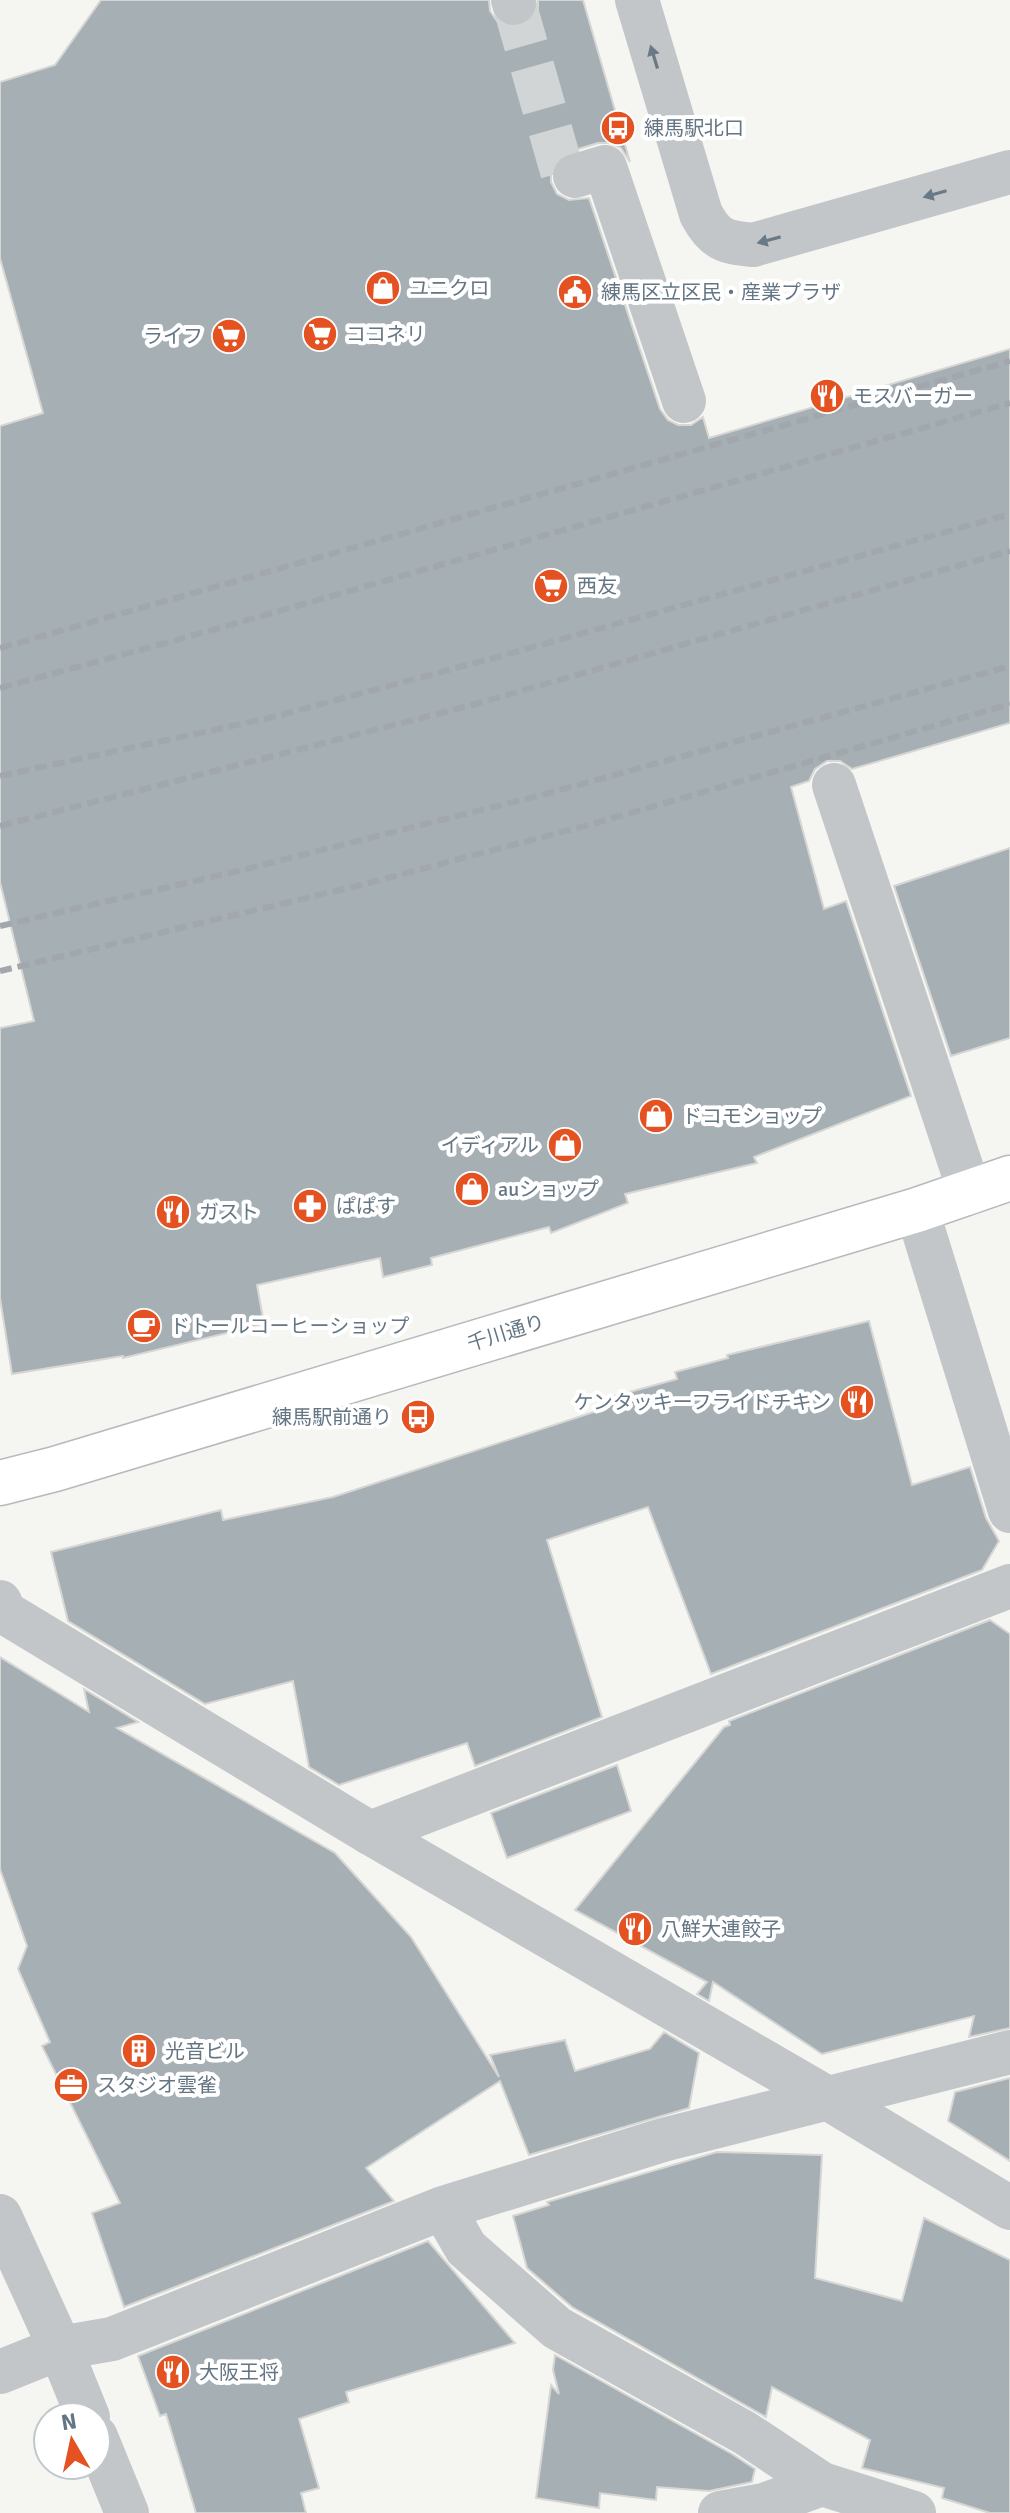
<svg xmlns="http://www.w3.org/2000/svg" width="1010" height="2513" font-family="Signika,'Noto Sans JP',sans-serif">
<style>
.building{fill:#a6afb4;stroke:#d6d6d4;stroke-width:2}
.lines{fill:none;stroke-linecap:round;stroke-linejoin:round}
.pedestrian-tunnel{stroke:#d1d5d6;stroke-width:44;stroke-dasharray:44 22;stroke-linecap:butt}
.secondary-casing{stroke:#b4babe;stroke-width:47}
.pedestrian{stroke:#c2c6c9;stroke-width:44}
.minor{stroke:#c2c6c9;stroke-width:44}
.tertiary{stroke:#c2c6c9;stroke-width:44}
.secondary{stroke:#fff;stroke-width:44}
.rail{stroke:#a1a7ad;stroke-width:6;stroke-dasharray:12 6;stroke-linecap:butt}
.oneway{fill:#697986}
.labels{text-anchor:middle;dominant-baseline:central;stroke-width:8;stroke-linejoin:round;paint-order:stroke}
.poi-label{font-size:20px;fill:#647583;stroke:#fff;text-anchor:start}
.street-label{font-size:20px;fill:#647583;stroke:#fff}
</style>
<rect width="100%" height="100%" fill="#f5f5f1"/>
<!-- building -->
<path class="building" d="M101 0H489L490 11 497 21 510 28 523 26 532 20 538 9V0H583L630 162 621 148 610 143H598L568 152 557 158 551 170V182L557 194 569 200 589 198 660 409 668 420 678 425H691L703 417 709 438 1010 349V723L852 769 840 761H827L815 769 809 781 791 787 824 909 846 901 911 1096 754 1157 757 1163 625 1194 628 1203 551 1233 549 1227 431 1258 432 1265 383 1277 380 1258 257 1285 264 1324 123 1358V1356L12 1374 0 1298V1028L34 1021 0 882V426L43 413 0 258V82L55 65Z
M1010 848V1038L951 1056 894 886Z
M869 1321 912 1485 970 1467 986 1518 999 1541 982 1570 711 1674 648 1507 547 1540 602 1717 475 1766 467 1743 339 1785 309 1767 293 1681 205 1704 68 1621 51 1552 221 1510 223 1520 333 1497 606 1408 604 1399 677 1379 675 1372 728 1358 727 1355Z
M990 1620 1010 1634V2028L969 2037 974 2016 822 2054 713 1982 709 2001 697 1994 707 1982 575 1910 724 1727 730 1725 729 1721Z
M0 1657 89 1712 84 1689 138 1722 117 1728 335 1853 411 1937 499 2077 490 2055 565 2040 575 2071 650 2049 664 2032 699 2053 689 2108 529 2155 500 2081 366 2168 394 2201 124 2307 92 2213 120 2203 42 2046 50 2042 18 1969 27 1946 0 1869Z
M617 1765 631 1811 507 1858 491 1813Z
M1010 2078V2161L948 2121 955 2092Z
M717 2152 822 2155 815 2278 902 2301 924 2218 1010 2260V2513H990L942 2498 944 2488 862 2468 870 2440 772 2387 766 2417 572 2307 527 2268 513 2216 549 2205 547 2202Z
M428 2241 515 2343 346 2392 349 2402 299 2419 319 2488 301 2493 306 2513H196L166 2414 160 2416 138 2356Z
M555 2355 732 2454 755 2469 752 2482 709 2491 657 2487 656 2500 600 2493 599 2508 536 2498 551 2385 559 2394 553 2370Z"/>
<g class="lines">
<!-- pedestrian-tunnel -->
<path class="pedestrian-tunnel" d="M514 3 564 178 575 176"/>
<!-- secondary casing -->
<g class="secondary-casing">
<path id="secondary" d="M0 1483 55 1469 917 1210 1010 1178"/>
</g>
<!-- pedestrian -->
<path class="pedestrian" d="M513 0 514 3
M575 176 605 167 684 401"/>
<!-- minor -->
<path class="minor" d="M834 785 970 1193
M917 1210 1010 1511
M370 1833 1010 1586
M443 2208 466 2248 557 2328 745 2433 822 2484 914 2513
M0 2372 60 2348 112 2339 443 2208 663 2140 1010 2052
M720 2513 764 2505 822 2484"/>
<!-- tertiary -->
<path class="tertiary" d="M637 0 701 214C715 240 724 242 753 245L1010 172
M0 1602 4 1612 370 1833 829 2099 1010 2208
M0 2216 60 2348 88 2417
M96 2437 127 2513"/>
<!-- secondary -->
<use href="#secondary" class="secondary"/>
<!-- rail -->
<path class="rail" d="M0 648 1010 361
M0 688 184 638 1010 403
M0 776 269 718 501 656 1010 514
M0 826 472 705 1010 551
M0 926 238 871 549 793 1010 666
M0 971 361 885 592 824 1010 704"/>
</g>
<!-- one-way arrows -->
<defs><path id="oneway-solid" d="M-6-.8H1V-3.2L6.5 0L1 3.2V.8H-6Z" transform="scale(2)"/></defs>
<g class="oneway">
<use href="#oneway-solid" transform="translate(654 57) rotate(-107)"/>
<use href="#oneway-solid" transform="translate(935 194) rotate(164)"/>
<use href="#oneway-solid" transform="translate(769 240) rotate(165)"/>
</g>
<!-- icons -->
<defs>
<g id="bus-disc" transform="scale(1.8)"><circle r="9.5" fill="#e45222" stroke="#fff"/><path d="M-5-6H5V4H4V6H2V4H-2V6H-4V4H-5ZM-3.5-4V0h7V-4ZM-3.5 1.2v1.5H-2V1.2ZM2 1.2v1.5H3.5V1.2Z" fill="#fff"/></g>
<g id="shop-disc" transform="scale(1.8)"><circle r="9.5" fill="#e45222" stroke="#fff"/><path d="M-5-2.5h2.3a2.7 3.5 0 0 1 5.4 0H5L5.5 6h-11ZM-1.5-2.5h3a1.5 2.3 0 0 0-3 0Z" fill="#fff"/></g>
<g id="civic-disc" transform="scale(1.8)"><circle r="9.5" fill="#e45222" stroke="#fff"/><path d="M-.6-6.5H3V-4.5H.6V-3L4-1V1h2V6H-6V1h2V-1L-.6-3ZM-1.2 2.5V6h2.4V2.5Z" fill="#fff"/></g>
<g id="supermarket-disc" transform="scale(1.8)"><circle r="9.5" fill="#e45222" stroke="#fff"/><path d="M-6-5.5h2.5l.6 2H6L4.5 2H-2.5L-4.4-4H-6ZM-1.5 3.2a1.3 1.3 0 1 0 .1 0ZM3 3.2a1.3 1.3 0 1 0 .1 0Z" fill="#fff"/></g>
<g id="restaurant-disc" transform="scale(1.8)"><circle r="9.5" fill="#e45222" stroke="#fff"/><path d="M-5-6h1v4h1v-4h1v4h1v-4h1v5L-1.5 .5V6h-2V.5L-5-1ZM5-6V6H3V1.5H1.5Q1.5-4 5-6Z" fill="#fff"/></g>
<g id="pharmacy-disc" transform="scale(1.8)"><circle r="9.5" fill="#e45222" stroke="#fff"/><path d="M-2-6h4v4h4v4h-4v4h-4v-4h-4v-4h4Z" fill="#fff"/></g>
<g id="cafe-disc" transform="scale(1.8)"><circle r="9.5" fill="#e45222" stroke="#fff"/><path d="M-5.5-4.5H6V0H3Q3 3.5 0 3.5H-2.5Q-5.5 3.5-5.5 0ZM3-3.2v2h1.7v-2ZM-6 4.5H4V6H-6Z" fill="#fff"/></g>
<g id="building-disc" transform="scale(1.8)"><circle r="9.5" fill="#e45222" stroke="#fff"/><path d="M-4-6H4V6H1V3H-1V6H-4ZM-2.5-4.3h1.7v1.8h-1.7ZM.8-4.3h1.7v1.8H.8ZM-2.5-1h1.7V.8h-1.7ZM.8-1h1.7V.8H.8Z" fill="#fff"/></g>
<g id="office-disc" transform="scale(1.8)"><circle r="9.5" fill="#e45222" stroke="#fff"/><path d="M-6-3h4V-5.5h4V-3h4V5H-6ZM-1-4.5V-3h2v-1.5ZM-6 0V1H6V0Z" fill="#fff"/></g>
</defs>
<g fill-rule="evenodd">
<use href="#bus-disc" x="618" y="128"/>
<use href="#shop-disc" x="383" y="288"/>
<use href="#civic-disc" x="575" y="292"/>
<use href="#supermarket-disc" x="320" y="334"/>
<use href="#supermarket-disc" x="229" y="336"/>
<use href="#restaurant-disc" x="827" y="396"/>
<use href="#supermarket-disc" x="551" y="586"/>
<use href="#shop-disc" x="656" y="1116"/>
<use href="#shop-disc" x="565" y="1145"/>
<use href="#shop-disc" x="472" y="1189"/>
<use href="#pharmacy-disc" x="310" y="1206"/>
<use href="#restaurant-disc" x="173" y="1212"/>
<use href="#cafe-disc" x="144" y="1326"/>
<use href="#restaurant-disc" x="857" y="1402"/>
<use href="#bus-disc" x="418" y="1417"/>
<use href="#restaurant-disc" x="635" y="1929"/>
<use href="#building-disc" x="139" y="2051"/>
<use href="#office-disc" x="71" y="2085"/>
<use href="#restaurant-disc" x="173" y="2372"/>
</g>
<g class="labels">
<!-- poi labels -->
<g class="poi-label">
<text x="644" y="128">練馬駅北口</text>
<text x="409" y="288">ユニクロ</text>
<text x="601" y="292">練馬区立区民・産業プラザ</text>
<text x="346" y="334">ココネリ</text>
<text x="203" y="336" text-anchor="end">ライフ</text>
<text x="853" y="396">モスバーガー</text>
<text x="577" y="586">西友</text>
<text x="682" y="1116">ドコモショップ</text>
<text x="539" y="1145" text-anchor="end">イディアル</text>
<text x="498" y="1189">auショップ</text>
<text x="336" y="1206">ぱぱす</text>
<text x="199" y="1212">ガスト</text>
<text x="170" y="1326">ドトールコーヒーショップ</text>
<text x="831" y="1402" text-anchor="end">ケンタッキーフライドチキン</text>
<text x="392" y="1417" text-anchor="end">練馬駅前通り</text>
<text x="661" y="1929">八鮮大連餃子</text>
<text x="165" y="2051">光音ビル</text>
<text x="97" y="2085">スタジオ雲雀</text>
<text x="199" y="2372">大阪王将</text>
</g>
<!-- street labels -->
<g class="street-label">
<text transform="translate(506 1333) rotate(-17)">千川通り</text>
</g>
</g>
<!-- north arrow -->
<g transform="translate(72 2441) rotate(351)"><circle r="38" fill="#ffffff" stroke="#c1c8cd" stroke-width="2"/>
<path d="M0-6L14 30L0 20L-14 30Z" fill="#e45222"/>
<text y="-12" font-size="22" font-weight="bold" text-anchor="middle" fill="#647583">N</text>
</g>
</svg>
